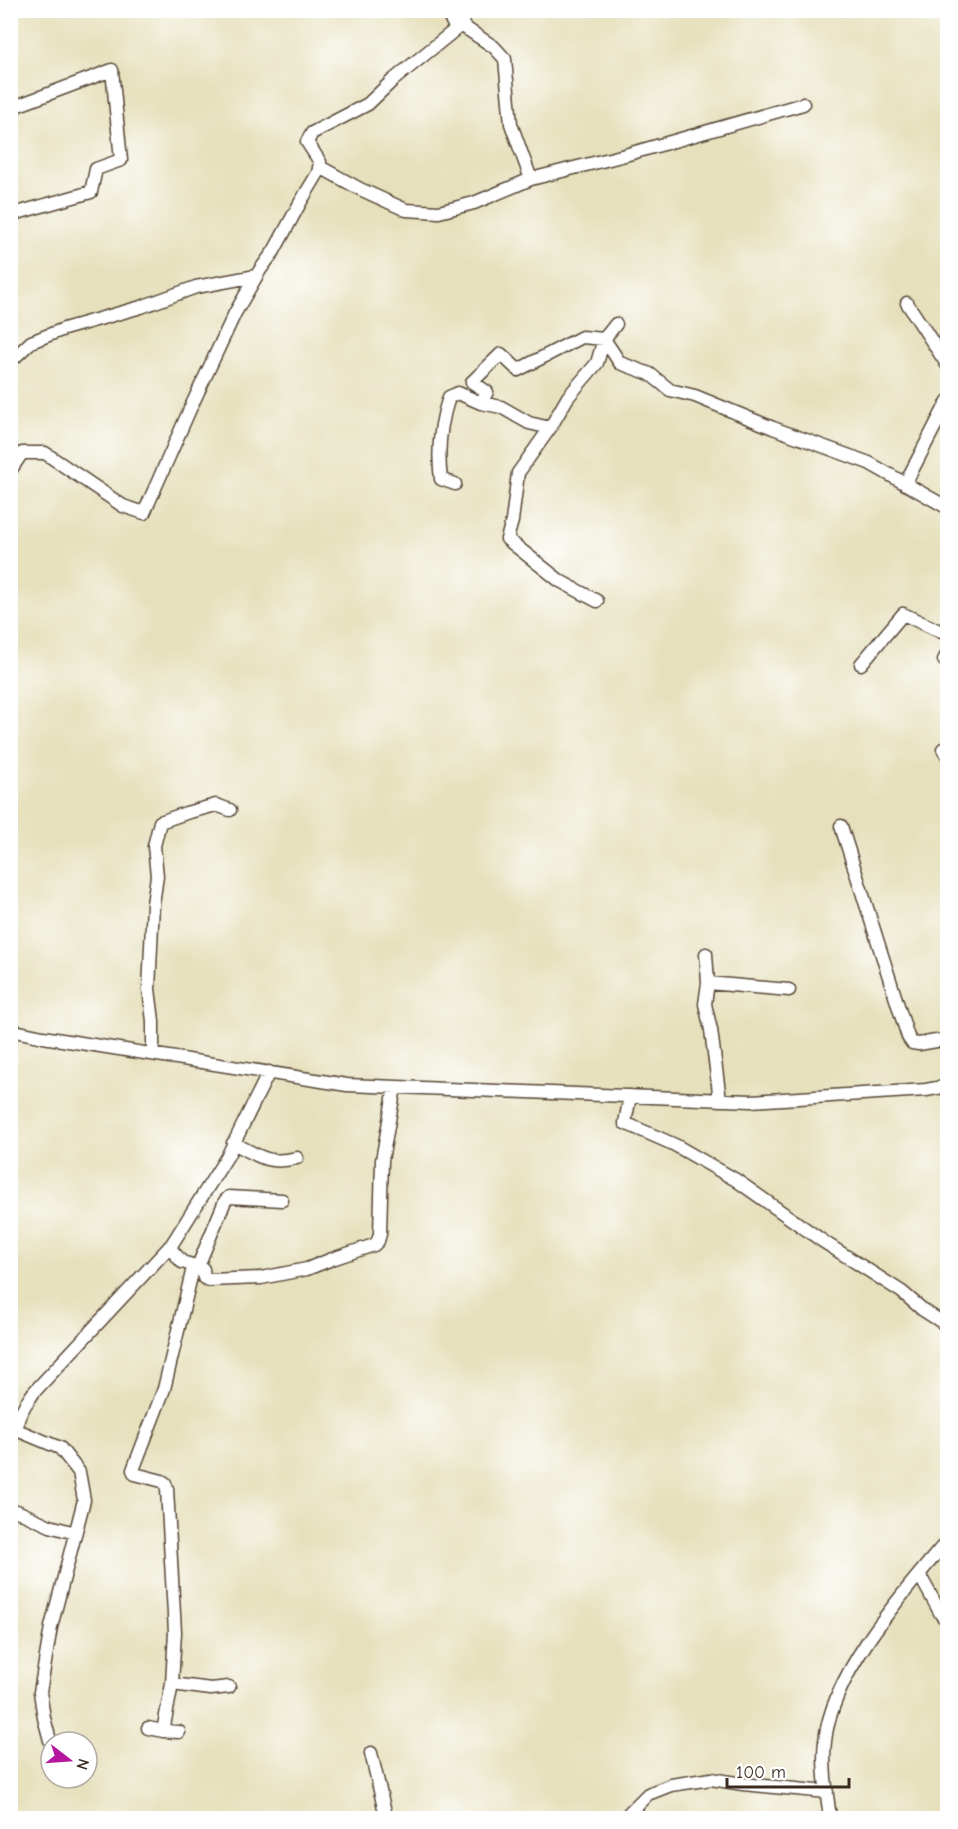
<svg xmlns="http://www.w3.org/2000/svg" width="958" height="1829" font-family="'Comic Neue',sans-serif">
<style>
.lines{fill:none;stroke-linecap:round;stroke-linejoin:round}
.minor-casing{stroke:#554536;stroke-width:15}
.minor{stroke:#fff;stroke-width:12}
</style>
<rect width="100%" height="100%" fill="#fff"/>
<filter id="ink" filterUnits="userSpaceOnUse"><feTurbulence type="fractalNoise" baseFrequency=".0167" numOctaves="2"/><feDisplacementMap in="SourceGraphic" scale="12" xChannelSelector="R" yChannelSelector="G"/><feConvolveMatrix kernelMatrix="1 2 1 2 8 2 1 2 1" color-interpolation-filters="sRGB"/></filter>
<filter id="wash" filterUnits="userSpaceOnUse"><feTurbulence type="fractalNoise" baseFrequency=".008" numOctaves="4" result="noise"/><feDisplacementMap in="SourceGraphic" scale="24" xChannelSelector="R" yChannelSelector="G"/><feGaussianBlur stdDeviation="1.35" result="paint"/><feColorMatrix in="noise" values="0 0 0 0 0 0 0 0 0 0 0 0 0 0 0 0 0 1.4 0 .05"/><feComposite in="paint" operator="in"/></filter>
<g filter="url(#wash)">
<rect width="100%" height="100%" fill="#e6e0bc"/>
</g>
<g filter="url(#ink)">
<g class="lines">
<!-- minor casing -->
<g class="minor-casing">
<path id="minor" d="M446 10 456 29
M461 25 494 47 505 59 511 124 531 179
M320 167 360 189 406 210 439 212 474 203 531 179 625 155 803 104
M10 215 91 192 96 169 121 160 112 70 19 105
M907 303 948 366
M616 324 604 339 620 363 650 374 670 390 695 396 773 428 869 463 948 508
M10 358 13 359 31 342 64 329 141 307 196 287 256 276
M550 428 518 473 512 521 507 539 560 581 597 601
M10 471 22 453H45L123 506 144 513 190 409 235 313 260 270 274 251 300 203 318 173 320 162 307 142 312 133 368 104 392 81 461 25 466 10
M455 484 441 479C437 450 440 424 449 397L458 393 481 403 487 392 472 382 501 354 518 370 582 337 604 339 597 363 568 397 550 428 529 423 501 407 481 403
M905 484 948 401
M944 660 948 652
M861 664 903 614 948 635
M948 749H943L948 756
M841 826 908 1037 912 1043 919 1044 948 1039
M706 954 708 983 705 1004 711 1030 720 1100
M708 983 789 990
M10 1030 43 1037 347 1085 751 1101 926 1090 948 1086
M153 1053V1021L149 989 153 904 157 876 154 846 160 822 186 813 216 805 230 810
M630 1096 625 1123 675 1145 736 1180 824 1242 902 1292 923 1310 948 1326
M233 1143C260 1156 266 1165 297 1158
M198 1266 203 1269 204 1278 208 1280 261 1278 307 1269 332 1259 374 1245 378 1241 380 1234 382 1160 395 1087
M193 1268 198 1266 225 1201 229 1197 282 1200
M17 1430 60 1448 79 1472 84 1500 51 1627 40 1692 44 1718 51 1744
M10 1439C17 1429 15 1429 18 1420 21 1409 28 1401 34 1392L172 1244 228 1155 269 1072
M17 1511 50 1526 75 1533
M919 1574 941 1614 948 1622
M172 1684 211 1689 229 1687
M148 1728 163 1731 172 1684 175 1632 167 1489 165 1483 162 1481 135 1474 133 1470 164 1389 193 1268 192 1265 182 1262 169 1247
M163 1731 179 1732
M371 1753 386 1816V1818
M624 1818 648 1794 671 1785 711 1779 743 1784 827 1792
M830 1818C827 1793 822 1767 825 1741 832 1672 904 1592 948 1540"/>
</g>
<!-- minor -->
<use href="#minor" class="minor"/>
</g>
</g>
<!-- margin -->
<rect width="958" height="1829" fill="none" stroke="#fff" stroke-width="36"/>
<!-- north arrow -->
<g transform="translate(69 1760) rotate(107)"><circle r="28" fill="#ffffff" stroke="#b1aaa5" stroke-width="1.5"/>
<path d="M0-4.5L10 22L0 15L-10 22Z" fill="#b5179e"/>
<text y="-9" font-size="16" font-weight="bold" text-anchor="middle" fill="#3b2a1e">N</text>
</g>
<!-- scale -->
<path d="M727 1778v9h122v-9" fill="none" stroke="#3b2a1e" stroke-width="3"/>
<text x="736" y="1778" font-size="18" fill="#3b2a1e" stroke="#ffffff" stroke-width="4.5" paint-order="stroke">100 m</text>
</svg>
